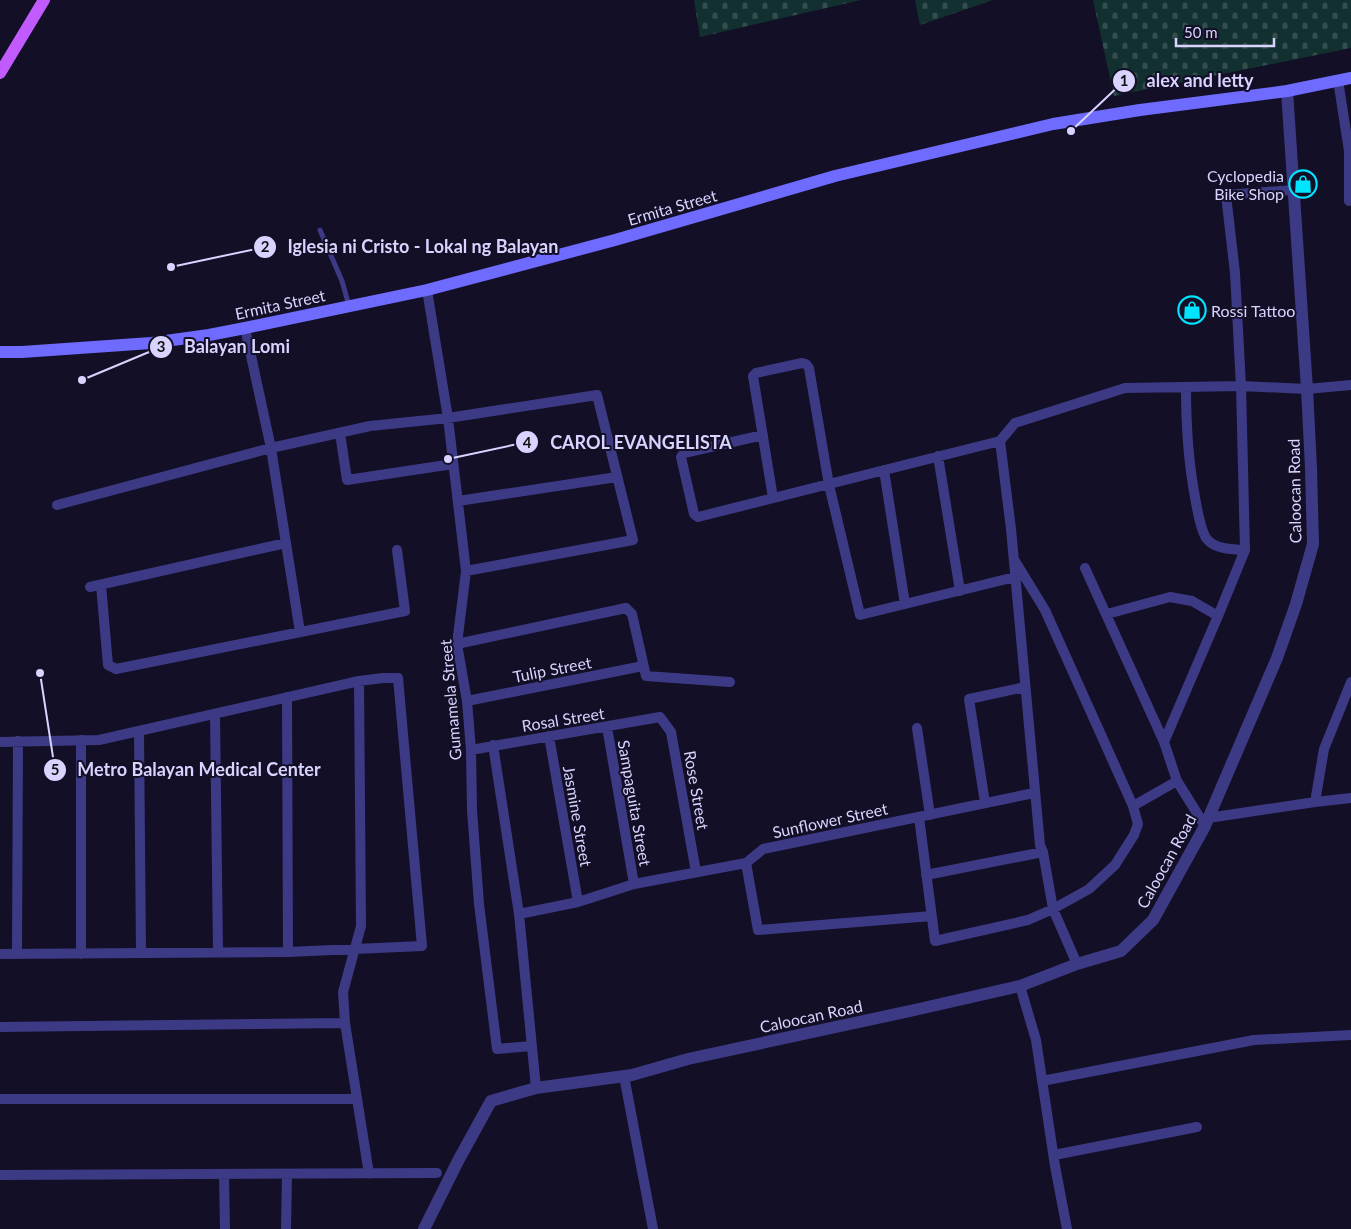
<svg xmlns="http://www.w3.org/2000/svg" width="1351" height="1229" font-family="Lato,sans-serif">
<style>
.cemetery{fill:url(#cemetery-stones)}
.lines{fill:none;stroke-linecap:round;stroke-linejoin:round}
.service{stroke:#3d3a85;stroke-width:5}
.minor{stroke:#3d3a85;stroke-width:10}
.tertiary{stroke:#3d3a85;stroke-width:12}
.secondary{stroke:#6f6bff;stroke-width:12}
.primary{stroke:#c25bff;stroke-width:12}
.labels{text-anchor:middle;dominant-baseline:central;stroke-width:4;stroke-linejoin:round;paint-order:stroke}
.poi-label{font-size:16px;fill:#d9d4ff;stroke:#130f26;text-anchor:end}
.street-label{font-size:16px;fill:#d9d4ff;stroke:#130f26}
.leader{fill:none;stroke:#d9d4ff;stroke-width:2}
.callout-dot{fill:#d9d4ff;stroke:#130f26;stroke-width:2}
.mark-label{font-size:15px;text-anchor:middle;font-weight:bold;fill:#111}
.callout-label{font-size:18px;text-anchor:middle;font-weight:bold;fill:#d9d4ff;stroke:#130f26;stroke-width:4;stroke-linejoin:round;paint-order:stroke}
</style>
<defs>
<pattern id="cemetery-stones" width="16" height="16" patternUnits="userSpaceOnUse" patternTransform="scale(1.25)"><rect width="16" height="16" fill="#12302f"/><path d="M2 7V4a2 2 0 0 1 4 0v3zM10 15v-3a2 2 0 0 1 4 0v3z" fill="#344d4e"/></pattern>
</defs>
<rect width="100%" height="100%" fill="#130f26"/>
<!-- cemetery -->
<path class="cemetery" d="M694 0H861L700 37Z
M915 0H993L920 25Z
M1093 0H1351V48L1114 96Z"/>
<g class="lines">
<!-- service -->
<path class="service" d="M320 230 342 281 349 306"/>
<!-- minor -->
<path class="minor" d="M1338 80 1349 151V201
M427 290 448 418 466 571 457 644 467 701 471 750 472 810 479 904 497 1049 532 1046
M245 328 271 448 300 632
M1186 387C1186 424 1188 460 1195 497 1197 509 1200 528 1206 538 1215 550 1232 549 1245 550
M340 433 347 480 453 464
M763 435 684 453 681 457 694 514 698 517 1000 441
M938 456 960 591
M884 470 905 604
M773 498 753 376 756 373 802 363 806 364 809 368 829 485 860 615 1015 577
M458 501 617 477
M57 505 271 448 370 426 448 418 597 395 633 540 466 571
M1085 568 1164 742 1177 781 1205 826
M101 585 108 665 116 669 405 611 397 550
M90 587 286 543
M1107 614 1170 597 1192 601 1218 616
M457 644 626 608 632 614 646 676 730 682
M359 681 361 926 343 992 345 1023 369 1174
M287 697 288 952
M467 701 643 666
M215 714 218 952
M607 727 634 884
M917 728 930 815
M139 731 141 953
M549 736 578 902
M0 742 99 740 359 681 383 678H398L422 946 288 952 0 954
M1164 742 1218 616 1245 550 1241 386 1235 273 1226 195 1294 190
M493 745 519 914 536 1088
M471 750 660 717 671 732 696 872
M1315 802 1324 749 1351 682
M985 803 969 699 1025 687
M1133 806 1177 781
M919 817 935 941 1028 920 1053 909 1089 889 1115 865 1134 835 1138 824 1133 806 1045 610 1015 561
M1208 818 1315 802 1351 798
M746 863 758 930 932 916
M926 875 1043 852
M519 914 578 902 634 884 746 863 763 849 1034 793
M17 954 18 741
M81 954V740
M1077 964 1053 909 1043 852 1040 845 1011 529 1000 441 1015 423 1125 388 1241 386 1307 389 1351 385
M1020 986 1036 1040 1055 1166 1067 1229
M0 1027 345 1023
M624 1076 653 1229
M1042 1081 1254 1040 1351 1035
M0 1099H357
M1054 1155 1197 1127
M224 1174 225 1229
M0 1175 437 1173
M286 1229 287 1174"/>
<!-- tertiary -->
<path class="tertiary" d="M424 1229 458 1161 491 1101 536 1088 632 1075 688 1059 919 1009 1020 986 1077 964 1121 951 1153 920 1205 826 1277 658 1296 604 1313 544 1311 468 1307 389 1287 91"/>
<!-- secondary -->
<path class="secondary" d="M0 352H22L151 343 209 335 245 328 427 290 615 240 835 176 1053 124 1140 110 1287 91 1351 78"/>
<!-- primary -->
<path class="primary" d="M0 73 44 0"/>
</g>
<!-- icons -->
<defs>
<g id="shop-ring" transform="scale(1.4375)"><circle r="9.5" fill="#130f26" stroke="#00e5ff" stroke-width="1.5"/><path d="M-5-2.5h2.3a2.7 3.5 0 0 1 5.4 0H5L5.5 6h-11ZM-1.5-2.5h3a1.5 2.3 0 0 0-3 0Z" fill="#00e5ff"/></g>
</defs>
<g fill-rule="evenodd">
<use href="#shop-ring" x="1303" y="184"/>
<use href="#shop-ring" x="1192" y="310"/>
</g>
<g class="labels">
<!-- poi labels -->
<g class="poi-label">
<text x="1284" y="175">Cyclopedia<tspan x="1284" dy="18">Bike Shop</tspan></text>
<text x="1211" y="310" text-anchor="start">Rossi Tattoo</text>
</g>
<!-- street labels -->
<g class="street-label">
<text transform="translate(672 207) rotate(-16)">Ermita Street</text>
<text transform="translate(280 304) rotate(-12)">Ermita Street</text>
<text transform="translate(1294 491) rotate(-91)">Caloocan Road</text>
<text transform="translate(552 669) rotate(-11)">Tulip Street</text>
<text transform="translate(450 700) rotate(-95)">Gumamela Street</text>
<text transform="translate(563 719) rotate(-9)">Rosal Street</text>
<text transform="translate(697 790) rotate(80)">Rose Street</text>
<text transform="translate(635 803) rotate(80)">Sampaguita Street</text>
<text transform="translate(578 816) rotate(80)">Jasmine Street</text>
<text transform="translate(830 820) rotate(-12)">Sunflower Street</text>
<text transform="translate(1166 861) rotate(-61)">Caloocan Road</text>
<text transform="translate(811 1016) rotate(-12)">Caloocan Road</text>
</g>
</g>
<!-- callouts -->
<path class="leader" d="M1071 131L1124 81M171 267L265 247M82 380L161 347M448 459L527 442M40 673L55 770"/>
<g class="callout-dot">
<circle cx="1071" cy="131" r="5"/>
<circle cx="171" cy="267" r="5"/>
<circle cx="82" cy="380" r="5"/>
<circle cx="448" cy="459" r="5"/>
<circle cx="40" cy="673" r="5"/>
<circle cx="1124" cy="81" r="12"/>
<circle cx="265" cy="247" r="12"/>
<circle cx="161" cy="347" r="12"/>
<circle cx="527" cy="442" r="12"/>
<circle cx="55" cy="770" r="12"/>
</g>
<g class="mark-label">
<text x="1124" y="86">1</text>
<text x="265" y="252">2</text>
<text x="161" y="352">3</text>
<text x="527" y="448">4</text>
<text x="55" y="775">5</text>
</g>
<g class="callout-label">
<text x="1200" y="87">alex and letty</text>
<text x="423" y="253">Iglesia ni Cristo - Lokal ng Balayan</text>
<text x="237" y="353">Balayan Lomi</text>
<text x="641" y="449">CAROL EVANGELISTA</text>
<text x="199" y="776">Metro Balayan Medical Center</text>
</g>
<!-- scale -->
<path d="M1176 38v8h98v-8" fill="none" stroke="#d9d4ff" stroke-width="2.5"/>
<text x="1184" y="38" font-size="15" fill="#d9d4ff" stroke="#130f26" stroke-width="4" paint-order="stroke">50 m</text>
</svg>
